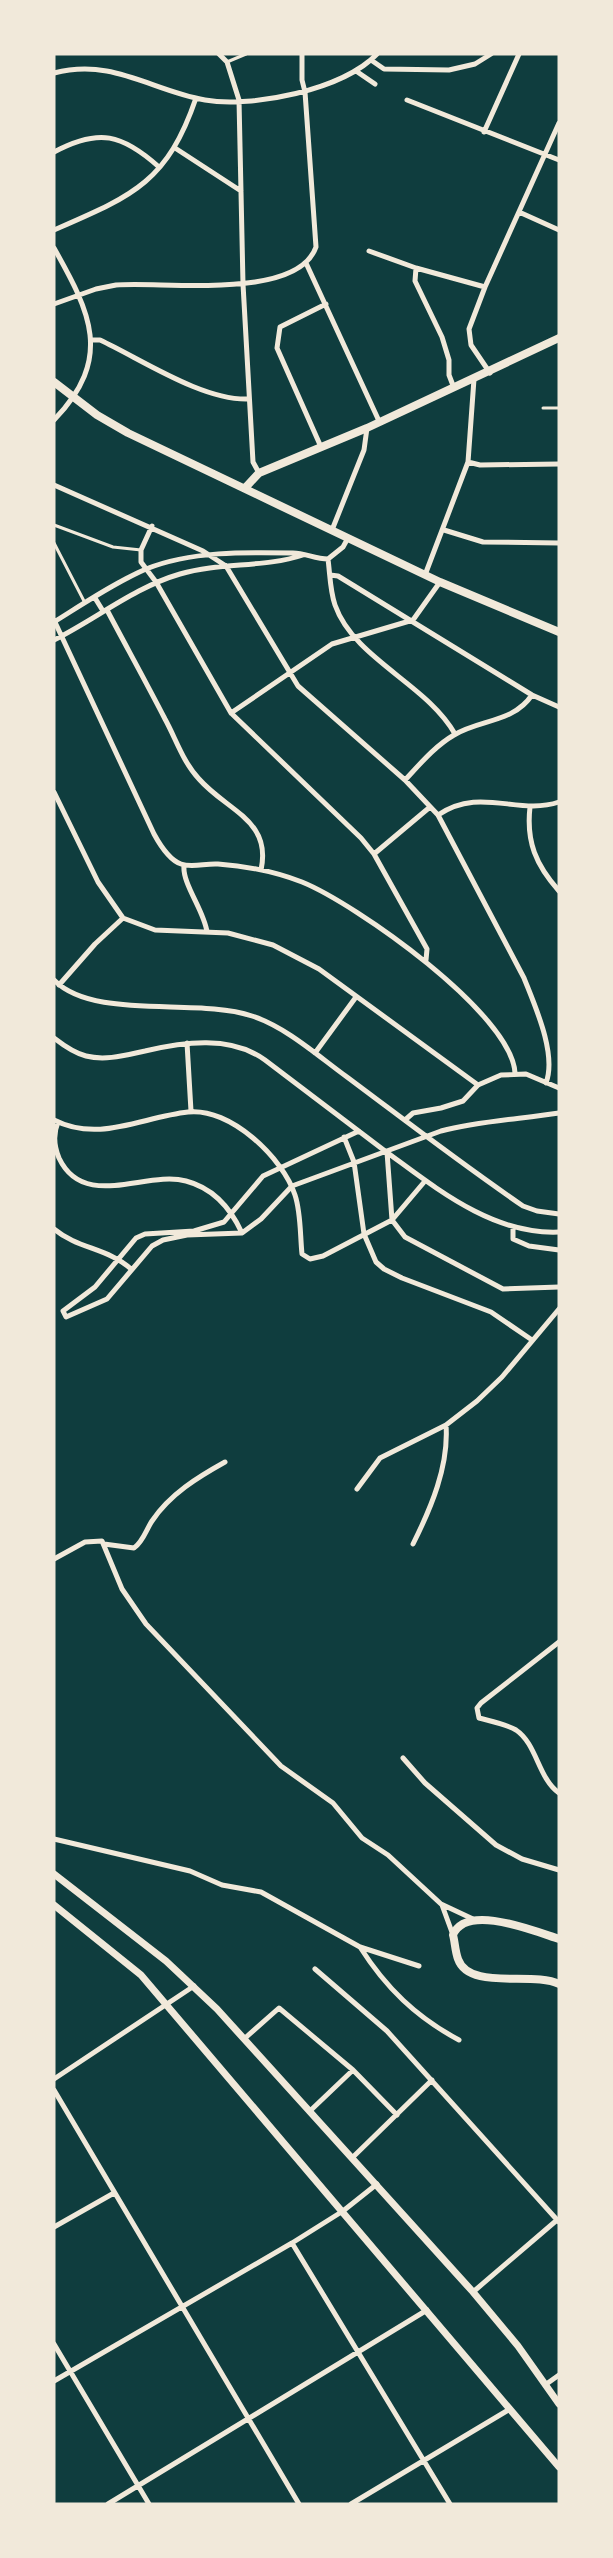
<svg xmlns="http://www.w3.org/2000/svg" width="613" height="2558" font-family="Poppins,sans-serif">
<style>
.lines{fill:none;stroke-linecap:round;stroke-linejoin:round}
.service{stroke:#f1e9da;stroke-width:3}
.minor{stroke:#f1e9da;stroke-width:5}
.tertiary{stroke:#f1e9da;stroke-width:7}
.secondary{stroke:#f1e9da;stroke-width:8}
</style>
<rect width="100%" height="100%" fill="#0f3d3e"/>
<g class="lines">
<!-- service -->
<path class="service" d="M227 62 246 54
M543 408H559
M54 525 113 547 141 550
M54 543 85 603"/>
<!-- minor -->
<path class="minor" d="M219 54 227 62 239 100 243 284 253 462 259 473
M371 60 384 69 449 70 475 64 491 54
M356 71 375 84
M54 73C113 58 150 90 205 100 252 108 343 90 377 54
M407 100 559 160
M484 132 519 54
M175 148 241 191
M54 152C99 128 122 134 159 167
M519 212 559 230
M54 230C132 196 167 183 196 98
M54 248C90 312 114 358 54 420
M369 251 416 268 485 287
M306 263 379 421
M416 268 415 281 442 337 449 360V375L454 388
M54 304 96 289 116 285C163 281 297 301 316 247L305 92 302 80V54
M92 340H100C141 359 203 401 249 399
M490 373 471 345 469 329 485 287 559 123
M321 447 277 348 280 327 326 304
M468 462 480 465 559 464
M54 485 203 551 226 566 298 686 405 780 438 815 524 978C535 1006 557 1054 546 1083
M152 526 141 550V562L156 582 231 713 361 838 374 854 427 949 426 960
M332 530 364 450 367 428
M444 530 483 542 559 543
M328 559C330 574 330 591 335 605 354 659 427 684 455 734
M330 575 338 576 532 695 559 707
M425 575 468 462 474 379
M95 598 103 611
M107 610C126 646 146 682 165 719 176 739 183 762 199 779 227 811 272 820 261 870
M54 620 154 834C160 845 169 860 181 864 192 868 206 863 218 864 246 866 276 872 302 882 356 904 512 1014 515 1073
M54 622C83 604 114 583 146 569 191 551 245 552 293 553 305 553 315 559 328 559L343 547 348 538
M54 640C96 619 135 587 180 574 220 562 264 568 303 555
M231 713 332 644 413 620 440 582
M405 780C420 764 435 746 454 735 480 719 513 723 532 695
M54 792 98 882 123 918 155 930 228 933 273 945 319 969 478 1085
M530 807C526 842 536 865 559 891
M438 815C480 786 518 816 559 802
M374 854 430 807
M184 865C182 884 204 910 207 932
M54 980C94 1021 197 997 252 1016 286 1027 318 1056 347 1077 406 1121 463 1165 523 1206L537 1211 559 1214
M59 985 95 944 123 918
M54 1038C63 1045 74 1053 86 1056 106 1061 126 1055 145 1051 183 1042 231 1035 265 1060 305 1090 345 1121 385 1151 436 1188 492 1235 559 1232
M187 1043 191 1111
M315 1053 356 997
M54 1120C99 1143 142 1117 188 1112 230 1107 283 1158 295 1195 301 1213 300 1235 302 1254L310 1259 323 1256 392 1220 425 1181
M405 1120 413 1113 441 1108 463 1101 478 1085 501 1075 526 1074 559 1088
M58 1122C53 1134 54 1146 59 1158 84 1211 146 1170 186 1181 213 1188 231 1209 242 1233
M359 1131 263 1176 224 1222 194 1231 145 1234 136 1238 95 1287 63 1311 66 1317 107 1299 152 1246 163 1240 187 1235 242 1233 261 1219 292 1186 441 1131C479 1121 520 1119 559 1113
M344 1137 354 1162 364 1234 376 1262 384 1269 402 1278 491 1312 532 1340
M387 1152 392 1220 405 1237 503 1289 559 1287
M513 1227V1239L529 1246 559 1250
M54 1229C78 1249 108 1248 131 1269
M357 1489 380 1458 446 1425 477 1401 502 1377 559 1309
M104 1544 134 1548C143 1542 146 1530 152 1521 170 1494 198 1477 225 1462
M413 1544C431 1508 449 1466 446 1425
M54 1559 85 1542 102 1541 122 1589 146 1624 281 1766 333 1803 362 1838 388 1855 441 1904 473 1919
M559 1642 481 1703 477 1708 479 1718C490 1721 506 1724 516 1730 537 1744 538 1778 559 1793
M403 1758 425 1783 496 1845 522 1859 559 1870
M54 1839 190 1871 222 1885 261 1892 360 1947 419 1966
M442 1905 453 1935
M360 1947C386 1988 416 2017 459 2040
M315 1969 387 2031 559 2222
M244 2039 279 2008 353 2070 397 2115
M54 2079 194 1986
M54 2090 299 2504
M311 2110 353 2070
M353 2157 432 2080
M54 2227 114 2193
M292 2243 450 2504
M473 2292 557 2220
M54 2344 149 2504
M54 2381 292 2243 343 2211 377 2184
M545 2385 559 2375
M108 2504 427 2310
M351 2504 510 2409"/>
<!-- tertiary -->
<path class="tertiary" d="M54 1874 166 1961 217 2009 473 2292 518 2346 559 2404
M54 1905 141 1975 559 2467"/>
<!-- secondary -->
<path class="secondary" d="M54 382 97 415 128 433 440 582 559 632
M246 487 259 473 367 428 559 338
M559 1939C534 1931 466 1903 453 1935 455 1942 455 1951 458 1959 469 1991 533 1971 559 1984"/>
</g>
<!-- border -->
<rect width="613" height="2558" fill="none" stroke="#f1e9da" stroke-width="111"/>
</svg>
